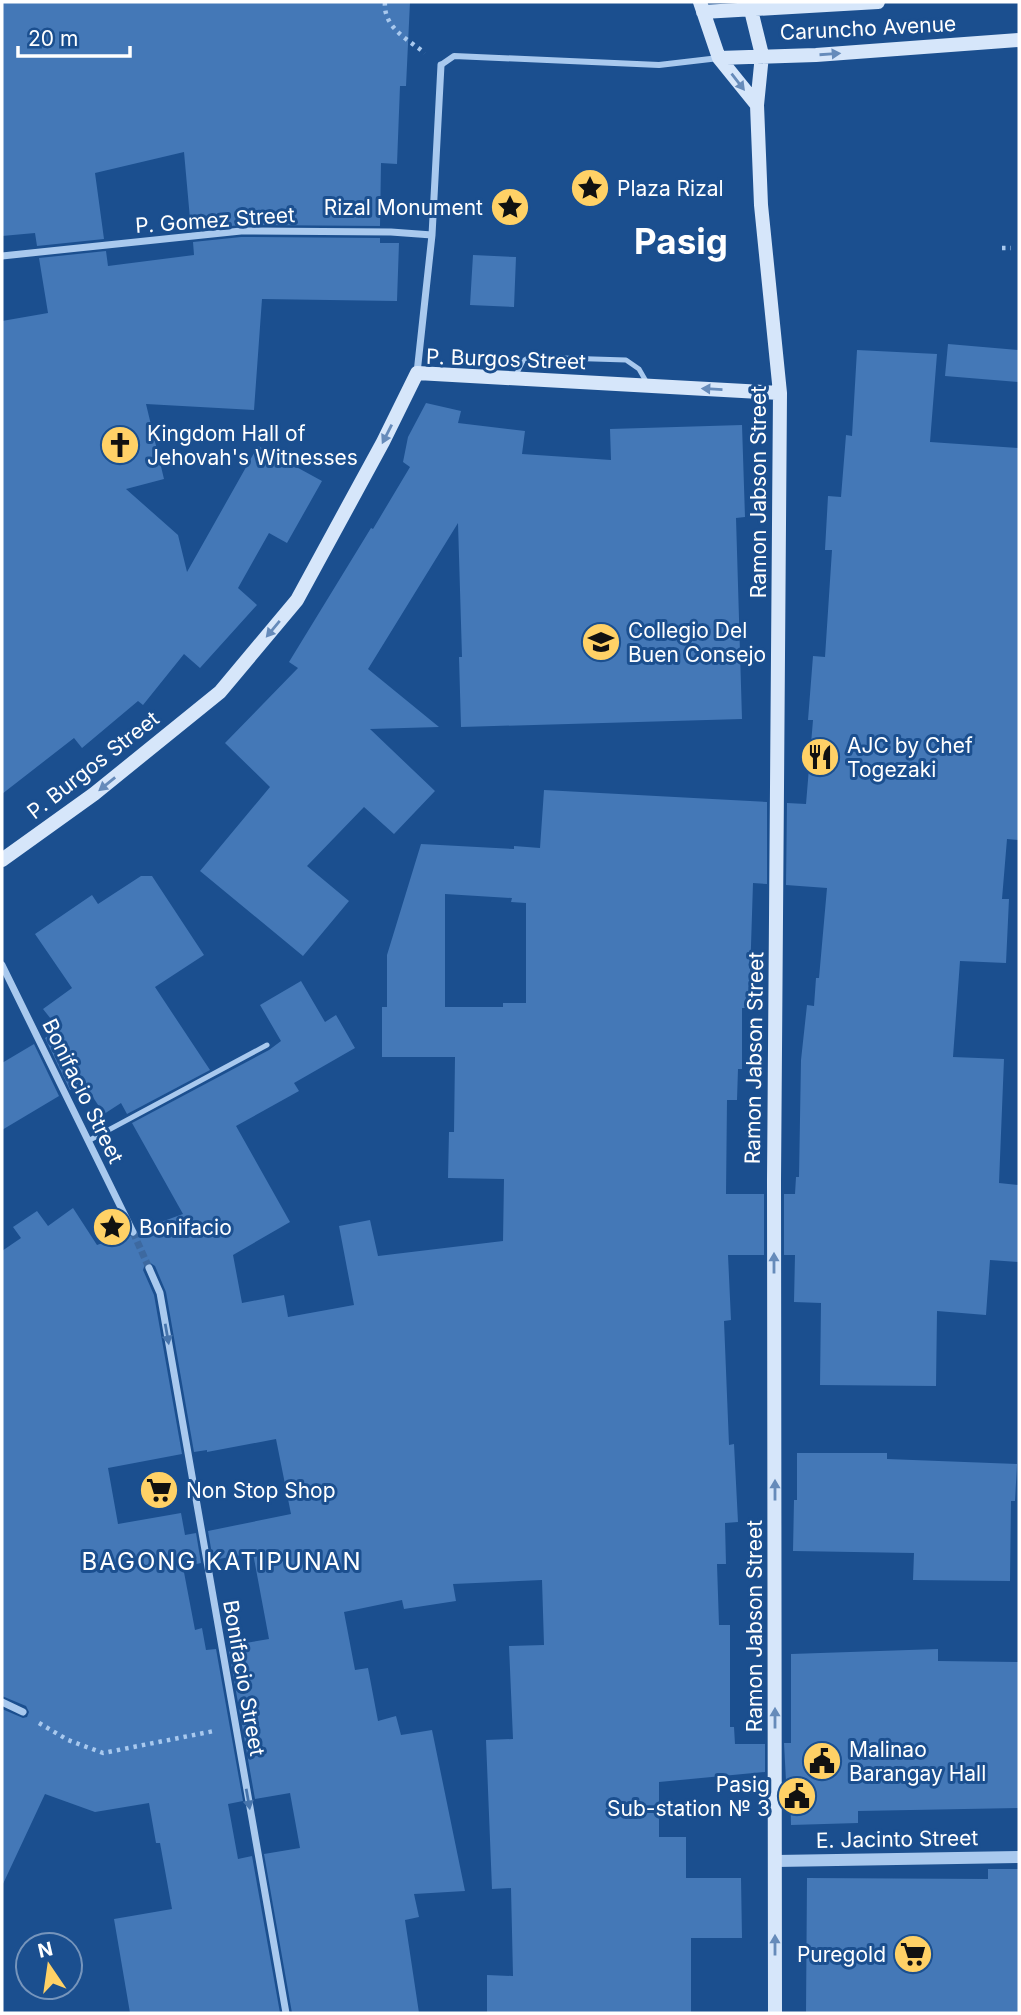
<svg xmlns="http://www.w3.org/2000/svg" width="1021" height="2015" font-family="Inter,sans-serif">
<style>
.building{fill:#4478b7;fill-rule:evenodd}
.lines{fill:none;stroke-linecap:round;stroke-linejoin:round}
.minor-tunnel{stroke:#3d69a0;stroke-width:7;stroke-dasharray:7 3.5;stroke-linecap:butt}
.path{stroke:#a9c9ee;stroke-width:4.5;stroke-dasharray:3.5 5;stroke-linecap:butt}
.service{stroke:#a9c9ee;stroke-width:5}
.pedestrian{stroke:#a9c9ee;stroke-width:6}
.minor{stroke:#a9c9ee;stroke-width:7}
.tertiary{stroke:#a9c9ee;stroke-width:12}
.secondary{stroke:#d6e6fa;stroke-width:14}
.oneway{fill:#668bba}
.oneway2{fill:#4674ac}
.labels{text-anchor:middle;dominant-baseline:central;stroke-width:6;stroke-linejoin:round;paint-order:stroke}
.street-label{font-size:21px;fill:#fff;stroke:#1b4f8f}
.poi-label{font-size:21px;fill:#fff;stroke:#1b4f8f;text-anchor:start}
.quarter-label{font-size:24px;letter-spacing:2px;fill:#fff;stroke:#1b4f8f}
.town-label{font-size:35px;font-weight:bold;fill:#fff;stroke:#1b4f8f}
</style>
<rect width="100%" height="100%" fill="#1b4f8f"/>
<!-- building -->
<path class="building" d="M2 2H410L406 86H400L397 164 381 163 380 226 241 225 191 230 184 152 95 173 104 239 37 246 35 233 2 236Z
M241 237 380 238V243H399L397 301 262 299 254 410 146 404 164 479 126 489 178 535 187 572 258 446 322 481 287 543 269 533 238 588 257 605 200 668 184 654 143 705 138 701 82 748 74 738 2 794V321L48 313 39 258 106 251 108 266 194 255 193 242Z
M473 255 516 257 514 307 470 305Z
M948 344 1019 350V382L945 376Z
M857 350 937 354 930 442 1019 448V840L1007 839 1002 899H1009L1006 963 960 961 953 1057 1004 1059 999 1183 1019 1185V1262L990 1260 986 1315 937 1311 936 1386 820 1385 821 1303 794 1302 795 1255H784V1194H795L796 1177H799L801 1060 807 1005 814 1006 816 978H819L827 888 786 885 787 803 806 804 813 720H808L813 656 825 657 832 550H825L828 496 841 497 846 435 852 436Z
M426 403 461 411 458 423 525 431 522 454 611 460 610 429 742 425 745 517 736 518 742 719 461 727 459 657H462L458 523 368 669 439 727 370 729 435 791 394 834 364 807 307 866 349 901 303 956 200 871 270 787 225 743 298 668 289 662 371 528 373 529 410 467 403 462 408 437Z
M544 790 767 802V884L753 883 749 1008H742V1069H738L737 1100H727L726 1194H764V1255H728L731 1320 724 1321 729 1445 734 1444 738 1522 725 1523 726 1564H717L719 1625H730V1727H734L735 1744H765V1772L659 1782V1837H686V1878H741L742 1938H691V2013H487V1975L513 1976 511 1888 492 1889 486 1740 513 1739 509 1646 544 1645 542 1580 453 1584 456 1601 404 1609 402 1600 344 1612 355 1670 368 1668 378 1721 396 1716 401 1735 432 1730 465 1891 414 1894 419 1917 405 1920 419 2013H292L264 1854 300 1848 290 1793 255 1799 228 1646 269 1639 253 1553 213 1560 208 1531 291 1514 276 1439 207 1452V1450L194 1452 166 1292 155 1266 149 1262 145 1264 143 1270 154 1295 182 1454 108 1468 118 1524 181 1513 185 1535 196 1533 201 1563 183 1567 195 1630 202 1628 206 1650 216 1649 243 1801 228 1804 238 1859 252 1856 280 2013H130L114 1919 172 1909 160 1843H156L149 1803 95 1812 45 1794 2 1886V1709L23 1718 27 1717 29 1712 26 1706 2 1696V1251L21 1238 13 1227 37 1211 48 1226 73 1208 97 1245 127 1234 135 1238 139 1230 183 1214 132 1123 269 1050 281 1041 260 1005 301 981 325 1022 336 1015 355 1048 294 1083 299 1091 236 1126 290 1222 233 1255 242 1303 284 1295 288 1317 354 1305 339 1226 370 1220 378 1256 503 1241 504 1179 448 1178 449 1132H454L455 1057H382V1007H387V955L421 844 514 849V846L540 848ZM445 894 512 898 511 902 526 903V1003H503V1007H445Z
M141 876H152L204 955 155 987 210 1070 127 1114 121 1103 104 1114 83 1082 70 1090 45 1038 59 1029 43 1009 72 988 35 934 92 895 98 904Z
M34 1044 59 1096 2 1130V1063Z
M797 1453H887V1459L1017 1464 1015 1501H1011L1010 1581 913 1580 914 1553 793 1551 794 1500H797Z
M938 1649V1661L1019 1662V1808L858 1811V1823L791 1825 790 1781H786L784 1743H791V1654Z
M988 1869H1019V2013H806L807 1878 988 1879Z"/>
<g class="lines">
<!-- minor-tunnel -->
<path class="minor-tunnel" d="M133 1232 149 1268"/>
<!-- path -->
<path class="path" d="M385 2C383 27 407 39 425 53
M1002 248H1011
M39 1723 68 1740 103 1753 214 1731"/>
<!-- service -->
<path class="service" d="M515 377 523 361 530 357 626 360 639 369 647 383
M88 1141 267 1045"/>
<!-- pedestrian -->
<path class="pedestrian" d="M441 65 454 56 659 65 719 58"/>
<!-- minor -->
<path class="minor" d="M2 256 241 231 391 232 432 235
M417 373 432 235 441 65
M2 965 133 1232
M149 1268 160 1293 286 2013
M2 1702 23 1712"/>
<!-- tertiary -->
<path class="tertiary" d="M776 1861 1019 1857"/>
<!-- secondary -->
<path class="secondary" d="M700 2 719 58 757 105
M749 2 762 55 757 105 761 205 780 393 774 1181 775 2013
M703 12 878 2
M719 58 816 55 1019 40
M2 860 94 794 220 692 297 600 383 442 417 373 780 393"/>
</g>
<!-- one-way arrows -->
<defs><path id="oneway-solid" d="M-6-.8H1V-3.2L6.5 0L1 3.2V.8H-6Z" transform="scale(1.75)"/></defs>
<g class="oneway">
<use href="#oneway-solid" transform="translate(830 54) rotate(-4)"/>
<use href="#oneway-solid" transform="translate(738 82) rotate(52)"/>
<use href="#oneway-solid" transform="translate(712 389) rotate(-177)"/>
<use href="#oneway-solid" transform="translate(387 434) rotate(117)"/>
<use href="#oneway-solid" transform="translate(273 629) rotate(130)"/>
<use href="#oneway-solid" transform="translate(107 784) rotate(141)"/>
<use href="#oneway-solid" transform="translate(774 1263) rotate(-90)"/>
<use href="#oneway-solid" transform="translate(775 1490) rotate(-90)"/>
<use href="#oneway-solid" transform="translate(775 1718) rotate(-90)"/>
<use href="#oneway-solid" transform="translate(775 1945) rotate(-90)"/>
</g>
<g class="oneway2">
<use href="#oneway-solid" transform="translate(167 1334) rotate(80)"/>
<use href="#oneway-solid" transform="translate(248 1799) rotate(80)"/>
</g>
<!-- icons -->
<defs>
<g id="sight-disc" transform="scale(2.0125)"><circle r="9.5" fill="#ffd166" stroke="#1b4f8f"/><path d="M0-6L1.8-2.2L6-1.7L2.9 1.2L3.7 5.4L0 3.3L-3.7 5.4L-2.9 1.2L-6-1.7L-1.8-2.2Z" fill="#111"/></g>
<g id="church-disc" transform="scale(2.0125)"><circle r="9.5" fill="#ffd166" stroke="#1b4f8f"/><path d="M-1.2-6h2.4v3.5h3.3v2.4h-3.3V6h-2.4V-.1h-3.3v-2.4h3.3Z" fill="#111"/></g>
<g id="school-disc" transform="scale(2.0125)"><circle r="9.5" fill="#ffd166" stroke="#1b4f8f"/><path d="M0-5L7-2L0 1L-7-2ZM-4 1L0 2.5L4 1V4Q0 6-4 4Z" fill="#111"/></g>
<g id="restaurant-disc" transform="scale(2.0125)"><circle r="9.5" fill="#ffd166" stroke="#1b4f8f"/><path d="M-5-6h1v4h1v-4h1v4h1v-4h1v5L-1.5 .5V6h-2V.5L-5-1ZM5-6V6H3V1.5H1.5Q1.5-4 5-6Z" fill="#111"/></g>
<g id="supermarket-disc" transform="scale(2.0125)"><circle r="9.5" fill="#ffd166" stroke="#1b4f8f"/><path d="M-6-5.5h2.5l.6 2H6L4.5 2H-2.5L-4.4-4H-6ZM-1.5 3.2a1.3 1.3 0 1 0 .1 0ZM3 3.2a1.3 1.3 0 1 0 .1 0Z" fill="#111"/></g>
<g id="civic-disc" transform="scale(2.0125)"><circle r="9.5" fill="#ffd166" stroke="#1b4f8f"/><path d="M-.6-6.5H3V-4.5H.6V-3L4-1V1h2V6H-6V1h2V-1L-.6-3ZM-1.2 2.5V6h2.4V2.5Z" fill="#111"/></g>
</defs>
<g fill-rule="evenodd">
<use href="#sight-disc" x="590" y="188"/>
<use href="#sight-disc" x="510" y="207"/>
<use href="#church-disc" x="120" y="445"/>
<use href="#school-disc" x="601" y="642"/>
<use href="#restaurant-disc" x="820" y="757"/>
<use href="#sight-disc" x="112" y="1227"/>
<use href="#supermarket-disc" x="159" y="1490"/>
<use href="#civic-disc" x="822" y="1761"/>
<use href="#civic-disc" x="797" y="1796"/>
<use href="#supermarket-disc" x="913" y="1954"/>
</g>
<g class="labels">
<!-- street labels -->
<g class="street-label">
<text transform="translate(868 28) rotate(-3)">Caruncho Avenue</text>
<text transform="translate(215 220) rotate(-4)">P. Gomez Street</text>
<text transform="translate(506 359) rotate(2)">P. Burgos Street</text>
<text transform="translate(758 492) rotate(-90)">Ramon Jabson Street</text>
<text transform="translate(93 765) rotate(-38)">P. Burgos Street</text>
<text transform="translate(754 1058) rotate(-89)">Ramon Jabson Street</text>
<text transform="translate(83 1091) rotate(64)">Bonifacio Street</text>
<text transform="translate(754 1626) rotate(-90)">Ramon Jabson Street</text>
<text transform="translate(244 1678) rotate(80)">Bonifacio Street</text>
<text transform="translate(897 1839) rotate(-1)">E. Jacinto Street</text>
</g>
<!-- poi labels -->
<g class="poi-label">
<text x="617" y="188">Plaza Rizal</text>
<text x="483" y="207" text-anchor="end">Rizal Monument</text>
<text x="147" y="433">Kingdom Hall of<tspan x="147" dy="24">Jehovah's Witnesses</tspan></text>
<text x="628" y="630">Collegio Del<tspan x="628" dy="24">Buen Consejo</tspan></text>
<text x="847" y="745">AJC by Chef<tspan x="847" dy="24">Togezaki</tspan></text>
<text x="139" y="1227">Bonifacio</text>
<text x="186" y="1490">Non Stop Shop</text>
<text x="849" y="1749">Malinao<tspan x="849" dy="24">Barangay Hall</tspan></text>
<text x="770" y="1784" text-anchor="end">Pasig<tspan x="770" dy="24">Sub-station № 3</tspan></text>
<text x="886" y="1954" text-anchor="end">Puregold</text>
</g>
<!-- quarter labels -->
<g class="quarter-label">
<text x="222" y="1561">BAGONG KATIPUNAN</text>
</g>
<!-- town labels -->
<g class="town-label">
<text x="681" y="241">Pasig</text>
</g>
</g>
<!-- border -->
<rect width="1021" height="2015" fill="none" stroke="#ffffff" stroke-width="7"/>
<!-- north arrow -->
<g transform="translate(49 1966) rotate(347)"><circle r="33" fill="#1b4f8f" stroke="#7695bc" stroke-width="2"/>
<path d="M0-5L12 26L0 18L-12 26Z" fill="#ffd166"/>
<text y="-10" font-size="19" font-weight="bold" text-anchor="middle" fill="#ffffff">N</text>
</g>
<!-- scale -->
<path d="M18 46v10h112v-10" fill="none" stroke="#ffffff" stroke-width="3.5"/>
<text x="28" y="46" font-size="21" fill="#ffffff" stroke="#1b4f8f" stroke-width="5" paint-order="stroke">20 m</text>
</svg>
